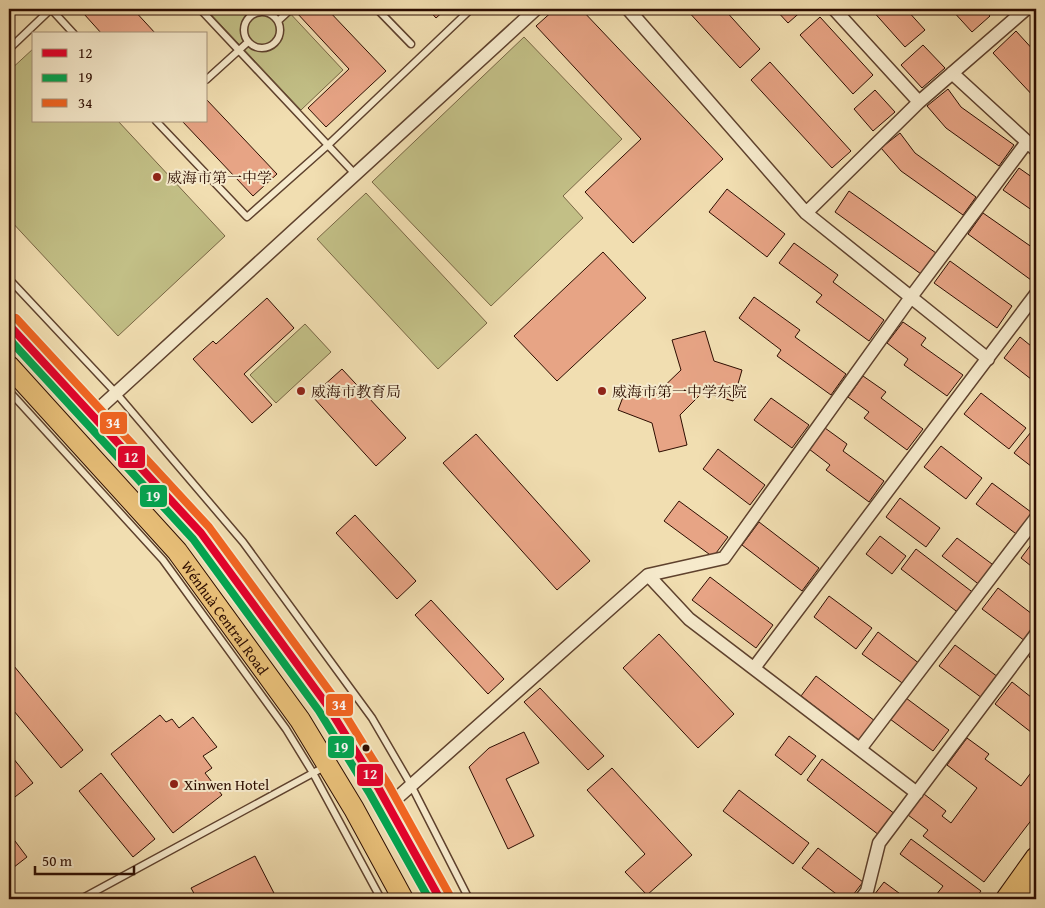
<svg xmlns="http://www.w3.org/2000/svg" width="1045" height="908" font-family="'Gentium Book Plus','Noto Serif SC',serif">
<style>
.green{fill:#c2bf86;stroke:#786644}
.building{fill:#e7a485;stroke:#2d0d01}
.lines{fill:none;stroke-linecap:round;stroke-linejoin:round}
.lane-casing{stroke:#5e412d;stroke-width:9}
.street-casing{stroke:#5e412d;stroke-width:15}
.primary-casing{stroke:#2d0d01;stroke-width:22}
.lane{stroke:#f6eacc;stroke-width:6}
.street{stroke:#f6eacc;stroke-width:12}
.primary{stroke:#e8bf78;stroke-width:20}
.bus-1-casing{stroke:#f6eacc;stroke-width:11}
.bus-2-casing{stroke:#f6eacc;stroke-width:11}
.bus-3-casing{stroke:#f6eacc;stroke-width:11}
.bus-1{stroke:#e4002b;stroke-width:8}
.bus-2{stroke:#00a651;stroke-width:8}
.bus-3{stroke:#f26522;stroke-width:8}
.poi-dot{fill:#8f2418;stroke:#f6eacc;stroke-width:2}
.bus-dot{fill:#2d0d01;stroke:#f6eacc;stroke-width:2}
.labels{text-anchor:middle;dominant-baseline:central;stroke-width:4;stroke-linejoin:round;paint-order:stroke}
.poi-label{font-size:15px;fill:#2d0d01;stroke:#f6eacc;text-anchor:start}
.street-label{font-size:15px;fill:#2d0d01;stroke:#f6eacc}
.line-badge{stroke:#f6eacc;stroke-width:2}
.badge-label{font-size:14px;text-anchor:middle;font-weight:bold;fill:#fff}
</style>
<rect width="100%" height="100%" fill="#f1deb1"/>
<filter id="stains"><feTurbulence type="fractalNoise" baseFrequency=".004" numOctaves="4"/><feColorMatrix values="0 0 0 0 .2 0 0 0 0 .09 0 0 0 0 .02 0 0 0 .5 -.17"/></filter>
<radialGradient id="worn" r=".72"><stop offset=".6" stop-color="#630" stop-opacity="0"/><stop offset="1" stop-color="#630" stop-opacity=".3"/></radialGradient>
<!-- green -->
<path class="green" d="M206 9H286L343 70 301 110Z
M524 37 622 139 563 196 583 218 491 306 372 182Z
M34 48V121H118L225 236 118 336 9 219V71Z
M366 193 487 323 438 369 317 239Z
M305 324 331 352 276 403 250 375Z"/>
<!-- building -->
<path class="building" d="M90 9H133L156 34H102L84 14Z
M299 9H327L386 71 326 127 308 108 349 69 296 12Z
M428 9H446L436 18Z
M555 9H581L723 159 633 243 585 192 641 139 536 26Z
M686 9H724L760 49 740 68Z
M775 9H804L788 23Z
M871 9H906L925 30 905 47Z
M951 9H984L990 16 972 32Z
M820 17 873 75 853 94 800 35Z
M1016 31 1036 53V99L993 53Z
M923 45 945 68 922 88 901 65Z
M770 62 851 151 832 168 751 80Z
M948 89 961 107 1014 145 999 166 946 128 927 106Z
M875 90 895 112 873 131 854 109Z
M206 99 277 174 253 196 182 121H206Z
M900 133 915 153 976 197 963 215 901 171 881 148Z
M1019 168 1036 180V213L1003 190Z
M727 189 785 234 767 257 709 212Z
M849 191 936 253 921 274 835 212Z
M983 213 1036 250V273L1031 280 968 234Z
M794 243 838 275 833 282 884 320 869 341 816 302 822 295 779 263Z
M603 252 646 298 557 381 514 336Z
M950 261 1012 306 997 328 934 283Z
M754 297 800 330 795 337 846 374 831 395 777 356 781 350 739 318Z
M267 298 294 328 244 374 272 405 252 423 193 359 213 341 216 344Z
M903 322 926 338 921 345 963 375 947 396 904 365 908 359 887 343Z
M705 331 714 361 742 370 733 401 703 392 680 415 687 445 659 452 652 423 618 410 628 384 656 394 681 370 672 340Z
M1020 337 1036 350V383L1004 358Z
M342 369 406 438 376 466 312 396Z
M863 376 886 392 881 398 923 429 907 450 864 418 869 412 848 397Z
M981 393 1026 428 1009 449 964 414Z
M771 398 809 425 792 448 754 420Z
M825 428 847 444 843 451 884 481 869 502 826 470 830 465 809 449Z
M1031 432 1036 436V470L1014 453Z
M476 434 590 561 557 590 443 463Z
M941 446 982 478 966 499 924 467Z
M718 449 765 485 750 505 703 469Z
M992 483 1035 515 1019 536 976 504Z
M900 498 940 528 926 547 886 517Z
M679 501 728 537 713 557 664 521Z
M355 515 416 581 397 599 336 533Z
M759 522 819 568 802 591 742 545Z
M880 536 906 556 892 574 866 554Z
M957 538 996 567 981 586 942 556Z
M1036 538V570L1021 558Z
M916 549 975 594 960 614 901 569Z
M710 577 773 625 756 648 692 600Z
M998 588 1036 617V625L1025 641 982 609Z
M829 596 872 628 856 649 814 617Z
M431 600 504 679 488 694 415 615Z
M878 632 920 664 905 685 862 654Z
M659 634 734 714 698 748 623 668Z
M955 645 998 677 982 698 939 666Z
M1036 647V662L1029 657Z
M9 660 83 750 61 768 9 705Z
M816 676 875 721 860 741 801 696Z
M1012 682 1036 701V736L995 704Z
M540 688 604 756 588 770 524 702Z
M906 698 949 730 933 751 890 719Z
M160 715 166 722 172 719 179 728 193 717 217 747 203 756 212 768 205 773 222 795 173 833 111 754Z
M524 732 539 763 506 779 534 836 508 849 469 767 489 748Z
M789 736 816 756 801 775 775 755Z
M967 738 989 754 985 759 1021 786 1036 766V814L984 882 923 836 928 830 908 815 924 794 946 811 942 816 951 823 977 788 947 765Z
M9 753 33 783 11 800 9 798Z
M822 759 895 814 879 835 807 780Z
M612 768 692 855 647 895 625 872 645 854 587 790Z
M101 773 155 839 133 857 79 791Z
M739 790 809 843 793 864 723 811Z
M9 833 27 857 9 871Z
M911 839 981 891 975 899H933L943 886 900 854Z
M818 848 863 882 850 899H843L802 868Z
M255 856 277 899H197L191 888Z
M884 882 907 899H871Z"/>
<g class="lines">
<!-- lane casing -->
<g class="lane-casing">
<path id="lane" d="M51 9 74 34
M200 9 355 174
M377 9 411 44
M244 30a18 18 0 1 1 36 0a18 18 0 1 1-36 0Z
M278 21 291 9
M9 49 51 9
M206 80 248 42
M156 121 247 217 328 145 471 9
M9 279 116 393 243 542 372 718 411 785 469 899
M9 391 163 560 286 729 313 773 381 899
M81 899 326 766"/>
</g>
<!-- street casing -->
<g class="street-casing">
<path id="street" d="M628 9 806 213 988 359
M834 9 919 102
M952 73 1036 150
M806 213 919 102 1026 9
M92 415 536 9
M648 575 689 619 917 793
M754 668 1036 294
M860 749 1036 518
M388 806 648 575 724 558 911 297 1027 142
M861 899 867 891 879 843 1036 634"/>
</g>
<!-- primary casing -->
<g class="primary-casing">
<g id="primary">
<path d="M9 325 201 533 327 705 379 789 440 899"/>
<path id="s1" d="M9 366 177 551 300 720 354 809 403 899"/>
<path d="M1006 899 1036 857"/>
<path d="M1024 899 1036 882"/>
</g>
</g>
<!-- lane -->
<use href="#lane" class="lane"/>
<!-- street -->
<use href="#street" class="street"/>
<!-- primary -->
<use href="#primary" class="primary"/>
<!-- bus-1 casing -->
<g class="bus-1-casing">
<path id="bus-1" d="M9 325 201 533 327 705 379 789 440 899"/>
</g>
<!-- bus-2 casing -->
<g class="bus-2-casing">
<path id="bus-2" d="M9 339 193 539 319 711 370 794 429 899"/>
</g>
<!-- bus-3 casing -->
<g class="bus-3-casing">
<path id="bus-3" d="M16 318 209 527 336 700 388 784 449 894"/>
</g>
<!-- bus-1 -->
<use href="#bus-1" class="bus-1"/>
<!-- bus-2 -->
<use href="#bus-2" class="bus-2"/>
<!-- bus-3 -->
<use href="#bus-3" class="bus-3"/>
</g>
<!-- markers -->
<g class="poi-dot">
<circle cx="157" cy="177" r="5"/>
<circle cx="301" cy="391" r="5"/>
<circle cx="602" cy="391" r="5"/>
<circle cx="174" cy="784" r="5"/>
</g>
<circle class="bus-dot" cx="366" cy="748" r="4.5"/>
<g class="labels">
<!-- poi labels -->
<g class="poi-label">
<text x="167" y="177">威海市第一中学</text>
<text x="311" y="391">威海市教育局</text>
<text x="612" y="391">威海市第一中学东院</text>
<text x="184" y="784">Xinwen Hotel</text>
</g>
<!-- street labels -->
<g class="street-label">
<text stroke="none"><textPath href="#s1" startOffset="332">Wénhuà Central Road</textPath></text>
</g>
</g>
<g class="line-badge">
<rect x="99" y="411" width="29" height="24" rx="5" fill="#f26522"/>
<rect x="117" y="445" width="29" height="24" rx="5" fill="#e4002b"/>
<rect x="139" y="484" width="29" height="24" rx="5" fill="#00a651"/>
<rect x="325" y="693" width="29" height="24" rx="5" fill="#f26522"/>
<rect x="327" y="735" width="28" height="24" rx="5" fill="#00a651"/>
<rect x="356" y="763" width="28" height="24" rx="5" fill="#e4002b"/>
</g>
<g class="badge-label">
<text x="113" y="428">34</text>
<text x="131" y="462">12</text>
<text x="153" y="501">19</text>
<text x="339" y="710">34</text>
<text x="341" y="752">19</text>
<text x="370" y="779">12</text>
</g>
<!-- margin -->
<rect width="1045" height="908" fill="none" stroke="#f1deb1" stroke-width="30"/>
<rect x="10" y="10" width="1025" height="888" fill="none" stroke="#2d0d01" stroke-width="2.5"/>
<rect x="15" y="15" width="1015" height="878" fill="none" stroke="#2d0d01"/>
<!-- legend -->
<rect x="32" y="32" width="175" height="90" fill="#f6eacc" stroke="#a6927b"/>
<rect x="42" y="49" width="25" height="8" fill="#e4002b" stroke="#a6927b"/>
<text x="78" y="58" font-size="15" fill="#2d0d01">12</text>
<rect x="42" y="74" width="25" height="8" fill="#00a651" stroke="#a6927b"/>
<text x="78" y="82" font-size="15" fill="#2d0d01">19</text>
<rect x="42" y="99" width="25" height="8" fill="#f26522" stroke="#a6927b"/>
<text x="78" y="108" font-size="15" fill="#2d0d01">34</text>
<!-- scale -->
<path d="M35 866v8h99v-8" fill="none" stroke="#2d0d01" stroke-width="2.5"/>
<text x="42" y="866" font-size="15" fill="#2d0d01" stroke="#f6eacc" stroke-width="4" paint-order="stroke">50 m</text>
<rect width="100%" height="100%" filter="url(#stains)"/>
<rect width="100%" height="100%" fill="url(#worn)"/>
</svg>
